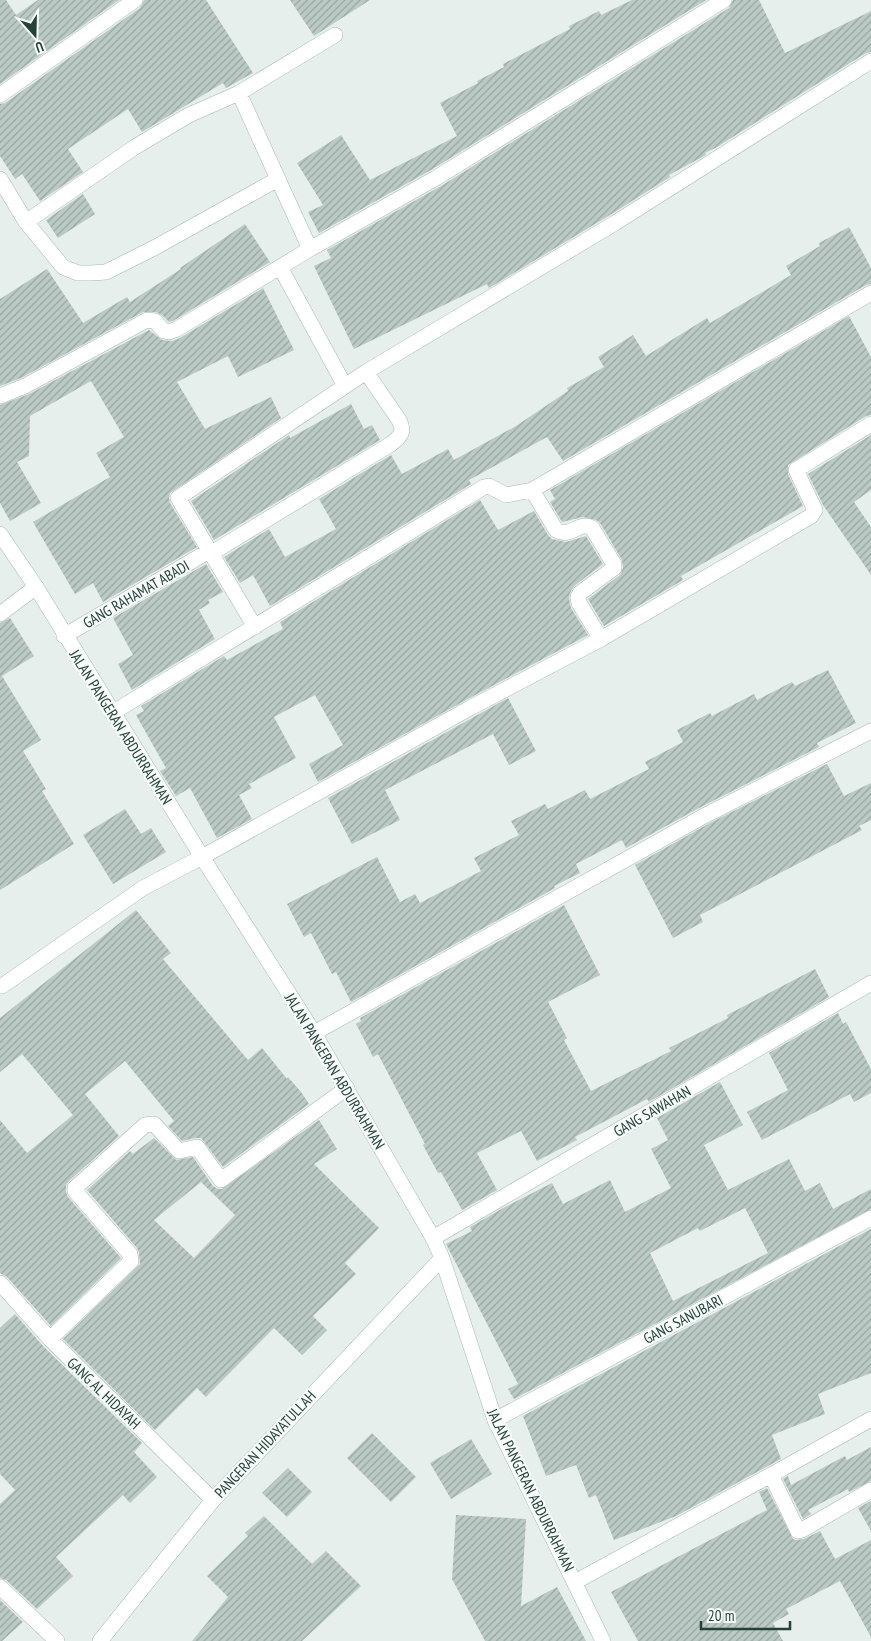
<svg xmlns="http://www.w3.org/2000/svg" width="871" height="1641" font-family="'PT Sans Narrow',sans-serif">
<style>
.building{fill:url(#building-hatch);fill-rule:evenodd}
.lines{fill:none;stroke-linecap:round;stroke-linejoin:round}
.street-casing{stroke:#a8b8b2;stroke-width:16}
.secondary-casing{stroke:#a4bbb3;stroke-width:16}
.street{stroke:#fff;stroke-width:15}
.secondary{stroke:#fff;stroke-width:15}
.labels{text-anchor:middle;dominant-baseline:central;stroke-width:4.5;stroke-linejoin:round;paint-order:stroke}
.street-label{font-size:15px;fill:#24423a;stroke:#f7fbf9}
</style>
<defs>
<pattern id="building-hatch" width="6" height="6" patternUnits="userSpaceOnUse" patternTransform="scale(1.25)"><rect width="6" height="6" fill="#bbcac4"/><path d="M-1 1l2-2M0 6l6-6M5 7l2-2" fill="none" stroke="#98a6a0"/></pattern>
</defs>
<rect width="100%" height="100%" fill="#e6efeb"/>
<!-- building -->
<path class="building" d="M0 0H6L16 15 38 0H119L0 84Z
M144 0H206L253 73 226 88 223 83 142 132 128 109 68 149 83 172 40 201 22 174 15 179 0 156V104L5 103 140 8Z
M290 0H370L314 36Z
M632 0H706L431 170 319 233 308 212 323 205 297 163 341 135 370 180 457 136 440 103 478 83 477 81 504 67 503 64 570 29 569 26 599 11 601 15Z
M733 0H759L785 53 871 11V52L866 53 717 147 705 153 706 155 693 162 669 175 670 177 610 215 489 288 487 284 354 349 314 266 331 258 327 250 441 186 729 8Z
M83 194 95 214 58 238 46 220Z
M245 224 270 262 173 321 169 322 162 315 156 312H143L21 378 0 386V299L47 269 83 323 127 297 130 302 181 269 180 268Z
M849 227 871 268V284L866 285 563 461 547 437 469 480 471 484 270 606 253 575 240 583 224 557 269 529 285 557 336 529 319 499 391 455 402 474 448 449 454 460 516 426 568 391 567 388 604 367 598 357 633 335 646 356 707 318 710 323 791 275 786 266 820 246 819 243Z
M263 288 294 350 238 377 228 356 177 382 205 429 271 397 281 418 170 493 169 498 170 503 197 547 103 602 93 583 75 594 33 522 110 477 96 453 124 437 91 381 30 416 29 456 17 462 41 503 10 521 0 503V405L29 394 149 330 162 340 172 341 180 338Z
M849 316 871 357V415L866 416 788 465V474L803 506 681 576 683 580 604 626 588 599 620 575 623 568 622 560 600 523 596 520 583 517 562 522 550 502 555 499 550 490Z
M351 404 364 429 372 425 380 440 214 540 191 501 289 435 290 438Z
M871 435V490L854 502 871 527V575L823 505 808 474Z
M480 500 498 530 534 511 548 535 552 539 566 542 586 536 603 564 574 586 570 593 569 599 571 608 588 635 466 700 318 782 309 764 343 745 315 695 274 717 296 758 249 784 252 788 239 795 252 819 217 838 190 788 176 796 160 771 166 768 136 715 144 711 141 706 224 656 227 660 283 629 280 622Z
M206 564 223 592 208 600 210 603 199 610 215 639 132 690 118 664 133 655 113 618Z
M10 618 34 656 2 676 41 740 23 751 46 789 42 791 74 844 0 890V623Z
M828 670 856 723 817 743 819 747 699 808 626 848 622 840 576 864 580 873 554 886 555 888 351 1002 336 972 332 974 311 933 304 937 287 904 377 857 400 902 415 894 420 903 481 871 474 858 519 835 511 821 545 804 548 809 585 790 590 799 649 769 645 762 683 742 677 730 710 713 712 716 754 694 757 700 792 682 795 686Z
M508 698 536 751 509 765 493 734 385 790 400 820 352 844 328 798Z
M827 764 844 796 871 783V820L859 826 862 830 700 915 703 922 673 938 635 865 708 824Z
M125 809 141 834 151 828 166 852 113 884 83 835Z
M564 905 600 975 548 1002 567 1038 564 1040 591 1091 671 1051 669 1048 728 1018 727 1015 815 969 829 997 649 1102 647 1099 575 1137 577 1140 537 1161 521 1131 477 1153 497 1190 462 1210 441 1172 438 1173 423 1145 425 1144 378 1054 373 1057 356 1024 361 1021 360 1018Z
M136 910 171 953 163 959 248 1060 262 1048 287 1079 288 1077 301 1092 309 1104 223 1167 201 1138H195L182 1141 168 1126 174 1121 125 1061 85 1094 119 1136 69 1181 66 1185V1192L68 1197 121 1258 51 1326 7 1277 0 1273V1120L27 1153 73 1115 22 1054 0 1072V1018Z
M838 1013 843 1024 846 1022 871 1069V1093L854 1102 850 1094 762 1140 747 1112 788 1090 769 1053Z
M720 1082 743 1125 704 1145 728 1190 789 1159 805 1191 820 1183 833 1209 871 1189V1209L514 1399 508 1389 518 1384 446 1244 472 1231 470 1227 505 1207 552 1183 563 1204 610 1180 625 1212 671 1188 651 1149 668 1140 657 1118ZM745 1208 768 1253 673 1301 650 1253 698 1228 700 1231Z
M319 1120 337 1149 314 1164 379 1228 345 1263 356 1274 313 1316 327 1330 302 1355 274 1328 206 1397 197 1388 155 1430 63 1339 140 1264 139 1253 137 1248 87 1190 130 1151 133 1154 154 1138 176 1160 193 1157 213 1186 218 1189H222ZM201 1182 235 1215 194 1258 154 1220Z
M871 1229V1373L818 1394 825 1414 772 1435 781 1459 676 1516 614 1540 596 1495 589 1498 576 1465 546 1476 523 1416Z
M15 1314 43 1346 142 1443 134 1452 157 1477 130 1503 123 1495 56 1557 73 1576 37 1609 6 1580 0 1578V1504L15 1490 0 1474V1328Z
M372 1433 416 1477 391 1502 347 1458Z
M471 1439 492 1474 451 1499 430 1463Z
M871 1447V1481L849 1492 848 1489 808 1510 811 1514 803 1519 783 1479 788 1476 791 1485 845 1456 847 1460Z
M288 1468 312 1492 287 1517 262 1493Z
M767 1488 793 1539 796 1540 804 1539 820 1531 835 1559 871 1540V1637L840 1581 786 1609 789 1614 773 1623 783 1641H638L611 1592 767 1510 759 1492Z
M871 1501V1531L858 1508Z
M456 1515 526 1519 521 1606 557 1587 586 1641H485L452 1579Z
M264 1516 312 1564 326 1551 361 1586 302 1641H192L228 1597 207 1576 248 1536 245 1533Z
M0 1600 23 1622 2 1641H0Z"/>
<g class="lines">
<!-- street casing -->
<g class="street-casing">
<path id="street" d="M239 93 278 179
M0 95 135 0
M0 179 26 222 63 267 78 273H91L106 272 154 248 278 179 310 249
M26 222 135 147 189 115 239 93 335 35
M280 267 345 386
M0 396 25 386 147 320 155 321 164 331 169 332 177 329 310 249 436 178 724 0
M532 490 871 293
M210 554 391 444C401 436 405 432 399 420L366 372
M0 614 36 587
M255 627 178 498 366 372 615 223 871 61
M64 636 209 551
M112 713 484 487 489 486 506 495 532 490 556 530C571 539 579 520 592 528L614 564V568L580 593 578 597 579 603 601 639
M2 986 143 888 202 857 470 708 601 639 811 516 815 510 796 470 871 424
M314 1033 704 816 871 731
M433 1238 871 983
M0 1283 50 1339 213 1500
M50 1339 131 1261 130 1254 75 1191V1188L145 1125 154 1124 179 1151 197 1147 221 1180 347 1088
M495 1420 871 1218
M771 1475 871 1419
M575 1582 771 1475 798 1531 802 1530 871 1490
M0 1587 57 1641"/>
</g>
<!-- secondary casing -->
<g class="secondary-casing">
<path id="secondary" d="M0 534 36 587 202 857 314 1033 433 1238 442 1258 495 1420 603 1641
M100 1641 213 1500 442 1258"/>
</g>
<!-- street -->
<use href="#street" class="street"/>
<!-- secondary -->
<use href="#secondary" class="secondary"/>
</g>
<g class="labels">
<!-- street labels -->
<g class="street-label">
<text transform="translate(136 594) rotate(-30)">GANG RAHAMAT ABADI</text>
<text transform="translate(121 727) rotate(58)">JALAN PANGERAN ABDURRAHMAN</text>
<text transform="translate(335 1071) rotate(59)">JALAN PANGERAN ABDURRAHMAN</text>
<text transform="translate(652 1111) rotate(-30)">GANG SAWAHAN</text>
<text transform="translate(683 1319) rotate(-28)">GANG SANUBARI</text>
<text transform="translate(104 1393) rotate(44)">GANG AL HIDAYAH</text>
<text transform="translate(265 1444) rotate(-47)">PANGERAN HIDAYATULLAH</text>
<text transform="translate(531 1490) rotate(64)">JALAN PANGERAN ABDURRAHMAN</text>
</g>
</g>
<!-- north arrow -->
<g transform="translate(35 35) rotate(160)" stroke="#f7fbf9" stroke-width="4" paint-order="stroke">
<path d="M0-4L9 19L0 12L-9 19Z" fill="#24423a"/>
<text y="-8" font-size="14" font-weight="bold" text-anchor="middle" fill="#24423a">U</text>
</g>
<!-- scale -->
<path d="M701 1621v8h89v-8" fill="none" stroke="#24423a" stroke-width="2.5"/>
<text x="708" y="1621" font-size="15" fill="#24423a" stroke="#f7fbf9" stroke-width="4" paint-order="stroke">20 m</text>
</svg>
